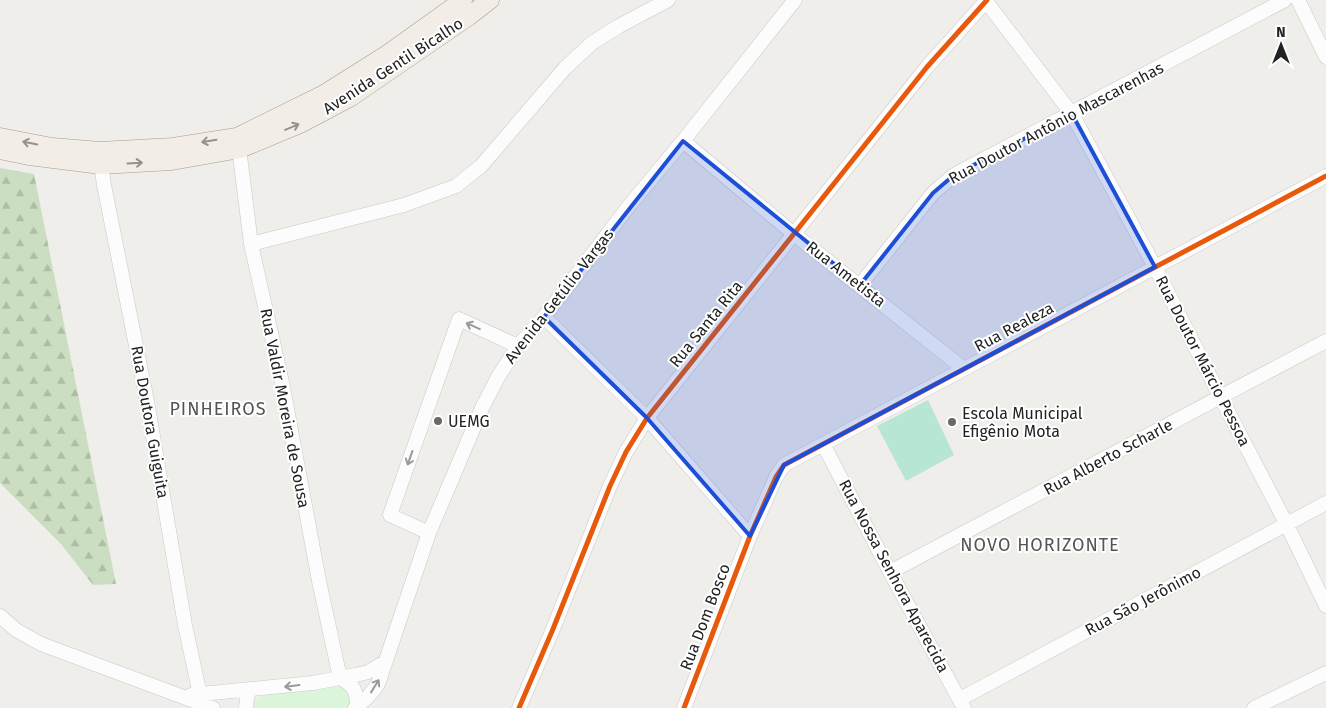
<svg xmlns="http://www.w3.org/2000/svg" width="1326" height="708" font-family="'Fira Sans',sans-serif">
<style>
.forest{fill:url(#forest-firs)}
.park{fill:#daf5da}
.pitch{fill:#b7e6d2}
.lines{fill:none;stroke-linecap:round;stroke-linejoin:round}
.minor-casing{stroke:#c9c8c7;stroke-width:15}
.major-casing{stroke:#a79c86;stroke-width:19}
.minor{stroke:#fdfcfc;stroke-width:14}
.major{stroke:#f3ede7;stroke-width:18}
.cycleway-casing{stroke:#fff;stroke-width:8}
.cycleway{stroke:#e8590c;stroke-width:5}
.oneway{stroke:#95928e}
.oneway2{stroke:#9a9a9a}
.marked{fill:#1d4ed8;fill-opacity:0.2;stroke:#1d4ed8;stroke-width:4;stroke-linejoin:round}
.poi-dot{fill:#6a6968;stroke:#fff;stroke-width:2}
.labels{text-anchor:middle;dominant-baseline:central;stroke-width:4;stroke-linejoin:round;paint-order:stroke}
.street-label{font-size:16px;fill:#222;stroke:#fff}
.poi-label{font-size:16px;fill:#222;stroke:#fff;text-anchor:start}
.neighbourhood-label{font-size:18px;letter-spacing:1px;fill:#555;stroke:#fff}
</style>
<defs>
<pattern id="forest-firs" width="22" height="20" patternUnits="userSpaceOnUse" patternTransform="scale(1.25)"><rect width="22" height="20" fill="#cbdec1"/><path d="M5 1l3.5 6h-7zM16 11l3.5 6h-7z" fill="#aebea6"/></pattern>
</defs>
<rect width="100%" height="100%" fill="#f0eeeb"/>
<!-- forest -->
<path class="forest" d="M0 168 34 174 116 584 93 585 61 544 0 483Z"/>
<!-- park -->
<path class="park" d="M333 684 344 686C350 694 352 699 348 708H253L252 704 255 700 265 695Z"/>
<!-- pitch -->
<path class="pitch" d="M928 400 954 455 906 481 877 426Z"/>
<g class="lines">
<!-- minor casing -->
<g class="minor-casing">
<path id="minor" d="M985 0 1072 114 1155 267 1220 396 1287 525 1326 606
M1298 0 1326 57
M238 140 251 244 282 382 319 581 340 678
M683 141 794 234 964 369
M100 157 104 185 147 401 185 625 202 704
M251 244 404 205 456 186 481 166 565 68 592 43 619 26 668 0
M860 285 933 193 954 175 1285 0
M544 317 647 418 750 536
M823 444 890 572 964 708
M429 533 390 515 459 319 518 346
M890 572 1326 341
M0 616 16 630 41 644 213 708
M340 678C354 685 357 691 357 706
M191 695 313 683 356 675 368 672 385 662
M960 699 1326 503
M246 708 247 697 250 690
M355 708 368 697 378 684 429 533 482 408 498 377 518 346 544 317 629 206 683 141 795 0
M519 708 553 629 610 486 626 452 647 418 927 67 987 0
M684 708 750 536 776 477 784 465 1326 176
M1254 708 1326 673"/>
</g>
<!-- major casing -->
<g class="major-casing">
<path id="major" d="M0 137 52 147 100 151 173 147 237 137 324 94 389 53 463 0
M0 150 29 156 101 165 172 161 240 149 300 124 351 97 468 17 490 0"/>
</g>
<!-- minor -->
<use href="#minor" class="minor"/>
<!-- major -->
<use href="#major" class="major"/>
<!-- cycleway casing -->
<g class="cycleway-casing">
<path id="cycleway" d="M519 708 553 629 610 486 626 452 647 418 927 67 987 0
M684 708 750 536 776 477 784 465 1326 176"/>
</g>
<!-- cycleway -->
<use href="#cycleway" class="cycleway"/>
</g>
<!-- one-way arrows -->
<defs><path id="oneway-shaft" d="M-6 0H5M1.5-3L5.5 0L1.5 3" fill="none" stroke-width="1.6" stroke-linecap="round" stroke-linejoin="round" transform="scale(1.25)"/></defs>
<g class="oneway">
<use href="#oneway-shaft" transform="translate(292 127) rotate(-23)"/>
<use href="#oneway-shaft" transform="translate(209 141) rotate(171)"/>
<use href="#oneway-shaft" transform="translate(30 143) rotate(-169)"/>
<use href="#oneway-shaft" transform="translate(135 163) rotate(-3)"/>
</g>
<g class="oneway2">
<use href="#oneway-shaft" transform="translate(473 326) rotate(-156)"/>
<use href="#oneway-shaft" transform="translate(410 458) rotate(109)"/>
<use href="#oneway-shaft" transform="translate(292 686) rotate(173)"/>
<use href="#oneway-shaft" transform="translate(375 686) rotate(-58)"/>
</g>
<!-- marked area -->
<path class="marked" d="M1072 114 1155 267 784 465 750 536 647 418 544 317 683 141 860 285 933 193 954 175Z"/>
<!-- markers -->
<g class="poi-dot">
<circle cx="438" cy="421" r="5"/>
<circle cx="952" cy="422" r="5"/>
</g>
<g class="labels">
<!-- street labels -->
<g class="street-label">
<text transform="translate(393 66) rotate(-33)">Avenida Gentil Bicalho</text>
<text transform="translate(1056 123) rotate(-28)">Rua Doutor Antônio Mascarenhas</text>
<text transform="translate(846 274) rotate(38)">Rua Ametista</text>
<text transform="translate(559 296) rotate(-52)">Avenida Getúlio Vargas</text>
<text transform="translate(706 324) rotate(-51)">Rua Santa Rita</text>
<text transform="translate(1014 327) rotate(-28)">Rua Realeza</text>
<text transform="translate(1203 361) rotate(63)">Rua Doutor Márcio Pessoa</text>
<text transform="translate(285 408) rotate(79)">Rua Valdir Moreira de Sousa</text>
<text transform="translate(150 422) rotate(80)">Rua Doutora Guiguita</text>
<text transform="translate(1108 457) rotate(-28)">Rua Alberto Scharle</text>
<text transform="translate(894 576) rotate(62)">Rua Nossa Senhora Aparecida</text>
<text transform="translate(1143 601) rotate(-28)">Rua São Jerônimo</text>
<text transform="translate(705 617) rotate(-69)">Rua Dom Bosco</text>
</g>
<!-- poi labels -->
<g class="poi-label">
<text x="962" y="413">Escola Municipal<tspan x="962" dy="18">Efigênio Mota</tspan></text>
<text x="448" y="421">UEMG</text>
</g>
<!-- neighbourhood labels -->
<g class="neighbourhood-label">
<text x="218" y="409">PINHEIROS</text>
<text x="1040" y="545">NOVO HORIZONTE</text>
</g>
</g>
<!-- north arrow -->
<g transform="translate(1281 45)" stroke="#ffffff" stroke-width="4" paint-order="stroke">
<path d="M0-4L9 19L0 12L-9 19Z" fill="#222222"/>
<text y="-8" font-size="14" font-weight="bold" text-anchor="middle" fill="#222222">N</text>
</g>
</svg>
